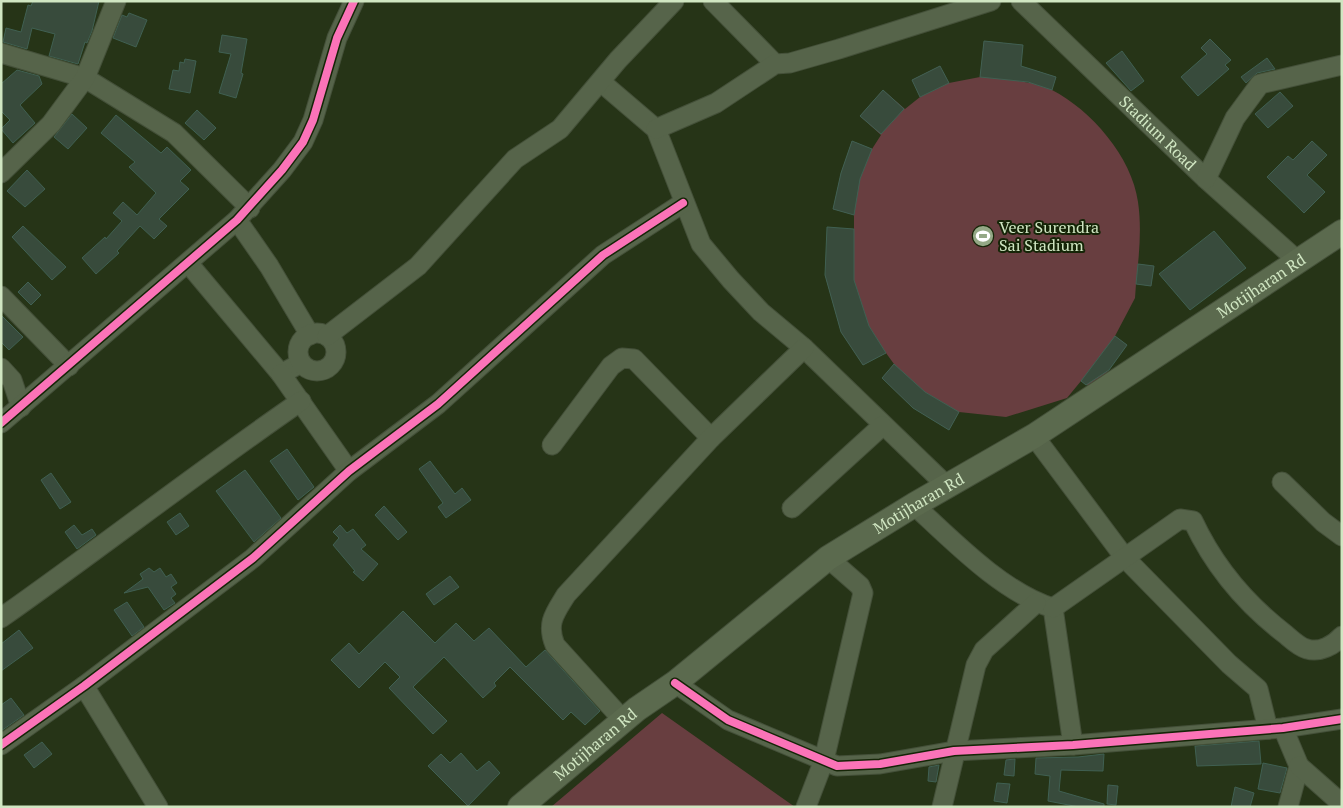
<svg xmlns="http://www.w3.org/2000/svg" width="1343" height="808" font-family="'PT Serif',serif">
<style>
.green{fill:#683e40}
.building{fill:#384b3c;stroke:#406052}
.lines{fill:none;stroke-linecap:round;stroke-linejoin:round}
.minor-casing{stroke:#445039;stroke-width:21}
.major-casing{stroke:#445039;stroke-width:26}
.minor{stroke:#56644a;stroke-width:19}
.major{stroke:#5b6a4e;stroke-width:24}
.cycleway-casing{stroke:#152507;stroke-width:11}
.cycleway{stroke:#fb73b8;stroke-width:8}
.labels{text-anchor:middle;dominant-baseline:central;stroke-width:4;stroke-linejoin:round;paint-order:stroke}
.street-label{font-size:16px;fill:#d0e6c2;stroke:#152507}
.poi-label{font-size:16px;fill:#d0e6c2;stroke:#152507;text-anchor:start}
</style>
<rect width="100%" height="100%" fill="#263417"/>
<!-- green -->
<path class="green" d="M984 41 1023 45 1019 81 1030 83 1034 70 1056 77 1052 90C1091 110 1132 157 1138 202 1141 222 1140 244 1138 264L1154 266 1151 286 1136 284 1135 298 1115 336 1127 345 1094 390 1081 381 1067 398 1006 417 959 412 949 430 913 408 882 378 894 364 886 353 863 365 841 332 825 275 854 229V215L833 209 841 173 852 141 872 149 881 135 860 116 883 90 905 109 920 97 912 80 940 66 949 83 980 77Z
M662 713 795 807H551Z"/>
<!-- building -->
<path class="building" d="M33 1H99L92 31 87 43 85 42 78 64 49 56 55 34 32 28 27 49 3 42 6 28 21 32 28 5 31 6Z
M129 13 147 20 136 47 113 38 122 15 127 17Z
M222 35 247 39 241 73 243 74 236 98 219 93 231 54 219 52Z
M1210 39 1231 60 1225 65 1229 69 1198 96 1181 77 1207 54 1201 48Z
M984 41 1023 45 1021 66 1056 77 1052 90 1028 82 980 77Z
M1122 51 1144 81 1131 91 1106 63Z
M1267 58 1275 69 1257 73 1246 83 1241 77Z
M185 59 196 61 190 93 169 89 173 70 179 71 180 62 184 63Z
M940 66 949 83 920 97 912 80Z
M17 70 39 76 42 84 20 105 35 123 13 143 1 129 10 120 1 111V84Z
M883 90 904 109 881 134 860 116Z
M1280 92 1293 106 1268 128 1255 114Z
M197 110 216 128 204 140 185 123Z
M72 114 87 128 68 149 54 137Z
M116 115 161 153 167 147 191 170 180 181 189 189 159 219 167 226 154 239 140 226 117 251 119 253 96 274 82 258 105 237 106 239 122 221 113 213 123 202 137 215 156 193 129 167 135 162 101 133Z
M852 141 872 149 860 179 854 215 833 209 841 173Z
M1312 141 1327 155 1307 175 1325 192 1304 213 1267 177 1288 156 1293 160Z
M27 170 45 189 25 207 7 191Z
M23 226 66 267 52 280 12 237Z
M827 227 854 229V280L869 326 886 353 863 365 841 332 825 275Z
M1214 231 1246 268 1190 310 1159 274Z
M1138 264 1154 266 1151 286 1136 284Z
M28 282 41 295 31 305 18 292Z
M1 315 23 337 9 350 1 342Z
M1115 336 1127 345 1109 370 1086 385 1081 381Z
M894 364 925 392 959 412 949 430 913 408 882 378Z
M287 449 314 487 298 500 270 461Z
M430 461 455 494 462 488 471 500 446 518 438 507 443 503 419 469Z
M245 470 281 518 254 542 216 491Z
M51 473 71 502 60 509 41 480Z
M384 506 407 532 398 540 375 515Z
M180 513 189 526 176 535 167 522Z
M74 525 82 535 92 529 96 535 77 549 65 532Z
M340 525 347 533 353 529 366 545 361 549 378 564 363 581 353 572 355 571 333 545 339 538 333 532Z
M149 568 154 572 160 568 166 577 171 574 177 583 171 587 176 594 171 598 175 603 164 610 148 587 124 593 143 579 140 574Z
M450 576 459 587 434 605 426 594Z
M127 602 144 627 132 636 114 610Z
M403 611 435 643 456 623 474 641 489 628 526 667 545 650 600 711 585 725 571 712 563 720 510 667 494 683 496 686 483 698 444 657 413 687 447 721 433 734 389 688 400 677 385 662 359 688 331 660 349 643 359 654Z
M19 630 33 648 1 671V644Z
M11 698 24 715 1 731V705Z
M1259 741 1261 764 1197 766 1195 746Z
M42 742 52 754 34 768 24 755Z
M461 753 477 771 489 761 500 773 468 806 428 766 441 754 450 763Z
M1104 754 1103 771 1061 770 1059 791 1104 804V807H1079L1048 801 1050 776 1035 774 1036 758 1078 757Z
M1015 759 1014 776 1004 775 1006 760Z
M1263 763 1287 768 1280 793 1258 789Z
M939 765 936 782 928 781 929 767Z
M997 783 1010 784 1007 803 994 801Z
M1108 785 1118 786 1116 805 1107 804Z
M1235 787 1254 793 1250 807H1231Z"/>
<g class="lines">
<!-- minor casing -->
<g class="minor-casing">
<g id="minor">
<path d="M713 1 775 64"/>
<path id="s1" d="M1021 1 1206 179 1298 261"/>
<path d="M1 53 85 78 174 133 250 208"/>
<path d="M601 82 656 129 701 244 731 280 761 312 804 348 947 486"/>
<path d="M656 129 716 103 775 64 790 63 839 49 991 1"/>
<path d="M1 173 51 124 85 78 116 1"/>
<path d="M1206 179 1235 118 1260 84 1342 65"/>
<path d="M237 220 269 266 310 335"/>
<path d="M188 263 281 374 301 363"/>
<path d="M1 296 69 366"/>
<circle cx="317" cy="352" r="19"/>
<path d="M327 336 418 266 515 159 560 129 618 60 674 1"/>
<path d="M1 368 12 380 21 407"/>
<path d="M281 374 349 471"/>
<path d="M1 423 237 220 282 170 303 142 313 120 337 38 354 1"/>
<path d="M1034 436 1125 558 1229 664 1258 689 1268 729"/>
<path d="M552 445 611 366 622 358 634 359 711 438"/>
<path d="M1282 482 1323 522 1342 536"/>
<path d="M914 505C952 540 1003 593 1053 608L1073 745"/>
<path d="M792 508 882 426"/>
<path d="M1053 608 1180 519 1193 521C1214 566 1246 604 1285 634 1291 639 1299 647 1307 649 1320 653 1334 645 1342 636"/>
<path d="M1 618C102 547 199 471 301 401"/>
<path d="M675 683 728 720 837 766 880 764 954 751 1073 745 1283 728 1342 719"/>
<path d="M84 686 158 807"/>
<path d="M624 721 555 645C546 623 555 613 566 595L711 438 804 348"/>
<path d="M1283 728 1299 766 1288 807"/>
<path d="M1 745 84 686 253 558 349 471 438 404 603 255 683 203"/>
<path d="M1299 766 1342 804"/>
<path d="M806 807 824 760 863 593 860 586 828 558"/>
<path d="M942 807 976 665 984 650 1036 603"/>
</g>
</g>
<!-- major casing -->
<g class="major-casing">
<g id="major">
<path id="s2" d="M520 807 637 709 675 683 828 558 914 505 1034 436 1342 232"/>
</g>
</g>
<!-- minor -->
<use href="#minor" class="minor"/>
<!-- major -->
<use href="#major" class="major"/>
<!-- cycleway casing -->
<g class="cycleway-casing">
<path id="cycleway" d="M1 423 237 220 282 170 303 142 313 120 337 38 354 1
M675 683 728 720 837 766 880 764 954 751 1073 745 1283 728 1342 719
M1 745 84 686 253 558 349 471 438 404 603 255 683 203"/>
</g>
<!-- cycleway -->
<use href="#cycleway" class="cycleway"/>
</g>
<!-- icons -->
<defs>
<g id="stadium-disc" transform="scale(1.125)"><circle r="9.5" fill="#94a886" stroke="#152507"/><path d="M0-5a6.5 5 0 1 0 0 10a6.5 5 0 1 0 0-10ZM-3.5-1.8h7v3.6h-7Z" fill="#fff"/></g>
</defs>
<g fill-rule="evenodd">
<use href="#stadium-disc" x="983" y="236"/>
</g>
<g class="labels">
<!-- street labels -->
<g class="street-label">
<text stroke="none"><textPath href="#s1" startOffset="190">Stadium Road</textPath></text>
<text stroke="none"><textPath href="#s2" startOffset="908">Motijharan Rd</textPath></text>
<text stroke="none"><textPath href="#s2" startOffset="502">Motijharan Rd</textPath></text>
<text stroke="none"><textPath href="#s2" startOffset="98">Motijharan Rd</textPath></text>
</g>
<!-- poi labels -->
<g class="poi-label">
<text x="999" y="227">Veer Surendra<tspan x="999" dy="18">Sai Stadium</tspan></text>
</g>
</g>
<!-- border -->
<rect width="1343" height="808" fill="none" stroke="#d0e6c2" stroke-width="5"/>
</svg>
